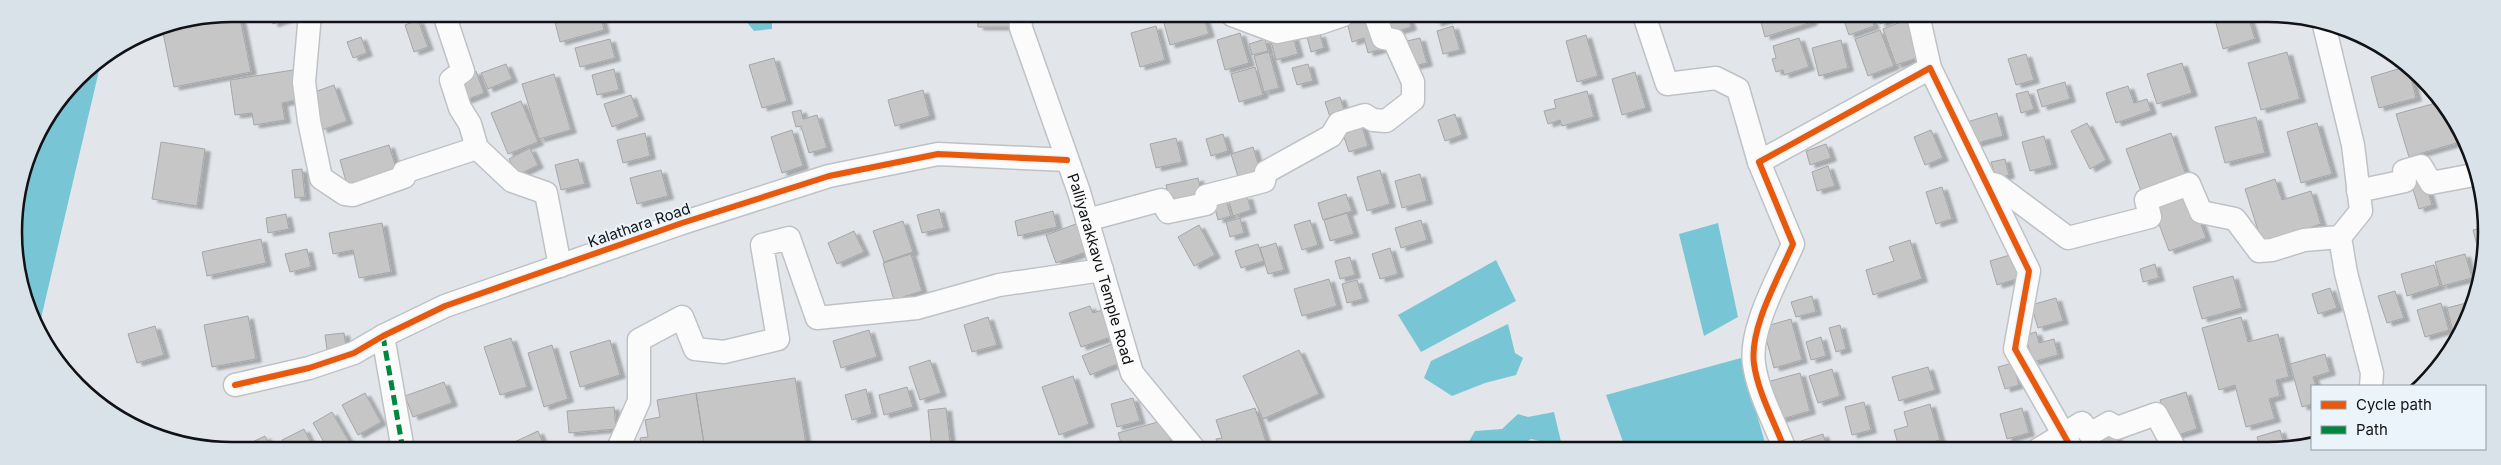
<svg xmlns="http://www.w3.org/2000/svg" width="2501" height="465" font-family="Inter,sans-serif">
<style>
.water{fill:#78c6d5}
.building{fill:#c6c6c7;stroke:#a6a6a7;filter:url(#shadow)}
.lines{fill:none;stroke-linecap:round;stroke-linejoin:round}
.minor-casing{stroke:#bfc2c5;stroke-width:25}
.minor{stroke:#fbfbfc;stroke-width:22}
.quiet{stroke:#00873e;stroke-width:5;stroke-dasharray:10 5;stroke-linecap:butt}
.cycleway-casing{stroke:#ebf3fb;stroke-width:9}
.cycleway{stroke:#e8590c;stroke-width:6}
.labels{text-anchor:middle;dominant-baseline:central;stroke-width:4;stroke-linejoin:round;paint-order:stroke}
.street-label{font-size:15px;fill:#101215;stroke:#ebf3fb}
.rim{fill:none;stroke:#101215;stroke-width:2.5}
</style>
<defs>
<filter id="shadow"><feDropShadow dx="5.5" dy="3" stdDeviation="1" flood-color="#0004"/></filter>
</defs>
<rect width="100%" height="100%" fill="#e2e6ea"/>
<!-- water -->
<path class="water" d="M728 14H772V29L754 31 741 15Z
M101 62 39 327 25 303 14 218 31 149 78 78Z
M1718 223 1738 317 1704 336 1679 234Z
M1496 260 1516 301 1421 352 1398 315Z
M1508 324 1515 353 1523 358 1516 375 1485 383 1452 396 1424 378 1431 361Z
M1741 358 1767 450H1626L1606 395Z
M1554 412 1562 446 1531 439 1513 450H1464L1475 431 1502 429 1518 414 1528 417Z"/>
<!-- building -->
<path class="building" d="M270 14H288L289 18 273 24Z
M570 14H600L604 30 560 42 554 18Z
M977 14H1012V27H978Z
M225 15 227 21 240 18 251 72 174 87 162 28Z
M1166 15H1203L1209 34 1170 45 1162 16Z
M1379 15H1407L1411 27 1385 35Z
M1434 15H1451L1452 18 1436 23Z
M1759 15H1809L1812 22 1765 37Z
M1842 15H1870L1874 26 1849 35Z
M1877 15H1904L1880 24Z
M2214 16H2248L2255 39 2223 49Z
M1374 17 1382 49 1368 53 1364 38 1352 42 1347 22Z
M1909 19 1923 56 1896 65 1883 29Z
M418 20 428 47 414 52 405 25Z
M1156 26 1165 60 1140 67 1131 33Z
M1453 26 1460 50 1443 54 1437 31Z
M1880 30 1894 66 1868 76 1855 39Z
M1292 32 1298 54 1276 60 1270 38Z
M1240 33 1249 63 1225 70 1217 40Z
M1320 34 1324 48 1311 52 1307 37Z
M1586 35 1598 76 1577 82 1566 41Z
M361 37 367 53 353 58 347 42Z
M1420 38 1427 63 1410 67 1403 42Z
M1799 38 1809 67 1784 75 1783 70 1776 72 1772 59 1776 58 1773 46Z
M610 39 615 58 580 67 575 48Z
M1265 39 1268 51 1252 55 1249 44Z
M1841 40 1848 68 1819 76 1812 48Z
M1269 52 1279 88 1264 92 1254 56Z
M2287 52 2300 99 2261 110 2248 63Z
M2026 54 2034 80 2016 85 2008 59Z
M774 58 787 101 762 108 749 65Z
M2182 63 2192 93 2157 104 2147 74Z
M506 64 512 79 488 89 481 73Z
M1308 64 1313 81 1297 85 1292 68Z
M1255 67 1263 95 1239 102 1231 74Z
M2405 67 2409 70 2416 98 2379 108 2371 77Z
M614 69 619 90 597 95 592 75Z
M293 70 297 100 282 103 285 120 254 125 252 113 235 115 230 80Z
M476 71 484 93 461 102 453 80Z
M1635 72 1646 108 1622 115 1612 79Z
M554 74 571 130 539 139 522 84Z
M2065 82 2070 99 2042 107 2037 90Z
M334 85 347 121 322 130 309 94Z
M2128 86 2134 103 2147 99 2151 111 2116 123 2106 93Z
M923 90 930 116 895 126 888 100Z
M1587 91 1594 117 1562 126 1560 120 1548 124 1544 111 1556 108 1554 100Z
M2028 91 2034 109 2021 113 2016 94Z
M631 95 639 117 612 127 604 104Z
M1340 97 1346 115 1331 120 1325 102Z
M521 101 538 142 508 154 491 113Z
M2443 101 2457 129 2460 142 2409 157 2396 114Z
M801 110 803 119 817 115 827 148 809 153 801 126 796 127 792 112Z
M1997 113 2003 136 1974 144 1967 122Z
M1455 114 1462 135 1445 141 1438 120Z
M2256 117 2265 153 2225 163 2215 127Z
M1360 119 1368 146 1349 152 1340 125Z
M2087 123 2106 160 2090 169 2071 131Z
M2317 123 2332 174 2301 183 2287 132Z
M792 130 803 166 782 173 771 137Z
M1931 130 1943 158 1925 165 1914 137Z
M645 133 650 156 623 163 617 140Z
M2171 133 2187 178 2142 194 2126 149Z
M1223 134 1228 151 1211 156 1206 139Z
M2044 136 2052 165 2030 171 2022 142Z
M1176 138 1182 162 1156 168 1150 144Z
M161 142 205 149 197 206 152 199Z
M1826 144 1831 158 1810 165 1806 151Z
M389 145 399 178 349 192 340 160Z
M1253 147 1262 176 1240 183 1231 154Z
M530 148 538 165 518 175 509 159Z
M578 159 585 184 561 190 555 165Z
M2005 159 2009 175 1996 179 1991 162Z
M1828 166 1835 186 1817 191 1812 172Z
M302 169 305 197 295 198 292 170Z
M2421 169 2432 205 2419 209 2408 173Z
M661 170 668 196 637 204 630 178Z
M1380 170 1390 204 1367 211 1357 177Z
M1420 174 1427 201 1402 208 1395 181Z
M1198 178 1203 202 1171 209 1166 185Z
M2275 179 2282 200 2311 191 2321 224 2262 243 2245 189Z
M2187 186 2206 238 2169 251 2150 200Z
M1942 187 1952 219 1936 224 1926 192Z
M1346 194 1352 211 1323 220 1318 203Z
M1247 196 1251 210 1233 216 1229 201Z
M1226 200 1231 216 1218 220 1214 204Z
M939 209 944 228 922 233 917 215Z
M1053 211 1057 227 1018 236 1015 221Z
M1347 213 1354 234 1330 241 1324 220Z
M286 214 289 229 268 233 266 218Z
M2482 216 2485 247 2478 249 2473 230 2481 228 2478 218Z
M1240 218 1244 233 1230 237 1226 222Z
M1310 220 1318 245 1302 250 1294 225Z
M1421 220 1427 240 1401 248 1395 228Z
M903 221 913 252 884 262 873 231Z
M382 223 391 272 359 278 353 250 333 254 329 233Z
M1076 224 1086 252 1056 263 1046 235Z
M1199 225 1215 255 1194 266 1178 237Z
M854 231 864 252 837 264 828 243Z
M261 239 266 263 207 276 202 252Z
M1910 240 1922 279 1873 295 1866 270 1894 261 1889 247Z
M1276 243 1284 270 1268 274 1260 248Z
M1258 244 1264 261 1241 268 1235 251Z
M1390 248 1398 274 1380 279 1372 254Z
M307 249 311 267 290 272 285 254Z
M911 254 922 291 894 300 883 263Z
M2013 254 2020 278 1997 285 1990 261Z
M2465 254 2472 278 2442 286 2435 262Z
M1350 257 1355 275 1340 279 1335 261Z
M2155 264 2159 278 2143 282 2140 269Z
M2434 265 2440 286 2407 296 2401 274Z
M2233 276 2242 308 2202 319 2193 287Z
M1329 279 1337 306 1302 316 1294 289Z
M1357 280 1363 299 1347 303 1342 284Z
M2330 288 2337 308 2318 314 2312 294Z
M2395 291 2404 318 2387 323 2378 296Z
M1812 296 1816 312 1796 317 1791 302Z
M2056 298 2063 321 2038 328 2031 305Z
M2441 303 2449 330 2425 337 2417 310Z
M2466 303 2469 315 2465 329 2455 339 2447 308Z
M1090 306 1093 313 1102 310 1111 337 1081 347 1069 313Z
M248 316 256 359 212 367 204 325Z
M988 317 997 345 972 352 964 325Z
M2241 317 2248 342 2278 334 2289 377 2276 380 2280 396 2269 399 2275 419 2246 427 2235 385 2219 390 2202 328Z
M1791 319 1802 360 1774 368 1763 327Z
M1840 325 1846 349 1836 352 1829 328Z
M155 326 164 355 137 363 128 334Z
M869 330 877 357 841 368 833 341Z
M2036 332 2039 343 2054 339 2058 355 2033 362 2025 335Z
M344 333 346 348 327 350 325 335Z
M1821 337 1826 356 1811 360 1806 342Z
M511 338 527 387 500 395 484 347Z
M610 340 620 375 580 387 570 352Z
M1114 343 1122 362 1090 375 1082 356Z
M552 345 568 399 544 407 528 353Z
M1299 350 1319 394 1263 419 1243 376Z
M2325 354 2330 372 2313 377 2316 386H2312V404L2302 407 2290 364Z
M930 360 941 393 920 400 909 367Z
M2013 363 2019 385 2005 389 1998 367Z
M1928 367 1935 390 1899 401 1892 377Z
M1832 369 1840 396 1818 403 1809 376Z
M1800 373 1810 411 1778 420 1767 382Z
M1073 376 1089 424 1059 435 1042 387Z
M795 378 807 450H705L696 393Z
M444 382 452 403 413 417 405 396Z
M907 387 913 407 884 415 879 395Z
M866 389 872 414 852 420 845 395Z
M2186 392 2197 429 2171 437 2160 400Z
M365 393 381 422 358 435 342 405Z
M696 393 705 450H642L640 438 648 437 645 420 660 417 657 400Z
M1133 398 1140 421 1117 427 1111 404Z
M1864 402 1871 430 1852 435 1845 407Z
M1930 404 1940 440 1900 451 1894 430 1908 426 1904 412Z
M614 407 616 429 569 433 567 411Z
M946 408 951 450H932L928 410Z
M1255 408 1268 448 1220 450 1216 439 1222 438 1216 420Z
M2022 408 2029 433 2007 439 2000 414Z
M332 412 350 443 338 449H328L313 423Z
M1165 420 1173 450H1136L1135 448 1123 450 1118 433Z
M2111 428 2124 451H2089L2085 442Z
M304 429 314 449H287L282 440Z
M2280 430 2286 450 2261 451 2257 437Z
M538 431 546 450H510L508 445Z
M1823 434 1828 450H1804L1801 441Z
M265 436 272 449H246L244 446Z
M2235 443 2237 451H2217L2216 449Z
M894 444 897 450H881Z
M1387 444 1389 450H1367Z
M476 445 477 450H461Z"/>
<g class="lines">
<!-- minor casing -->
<g class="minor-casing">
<g id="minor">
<path d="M310 14 304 82 309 121 321 178 345 194 353 195 404 177V172L477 148"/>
<path d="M444 14 463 71 451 80 460 108 470 124 477 148 512 181 546 193 560 266"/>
<path id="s1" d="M1020 14 1021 28 1079 192 1132 373 1195 450"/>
<path d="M1232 15 1277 32 1320 23 1343 15"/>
<path d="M1644 15 1667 84 1716 78 1738 89 1759 162"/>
<path d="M1918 15 1930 68"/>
<path d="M2324 25 2353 145 2361 211 2340 237 2346 273 2372 373 2371 386"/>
<path d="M1986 182 1997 185 2068 238 2150 217 2146 200 2189 184 2201 212 2235 219 2259 251 2272 250 2304 240 2340 237"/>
<path d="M2358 191 2405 181 2404 171 2421 166 2431 183 2479 174"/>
<path d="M1087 220 1161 200 1168 212 1206 204V196L1264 181 1266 172 1331 136 1339 123 1365 115 1373 120 1386 121 1413 100V82L1394 40 1383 38 1375 15"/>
<path d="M383 336 403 450"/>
<path d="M235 385 309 368 354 353 383 336 445 306 682 223 829 176 938 154 1067 160"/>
<path d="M620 450V444L639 401V340L682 317 695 349 724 352 778 339 762 245 789 238 817 318 917 308 999 285 1102 270"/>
<path d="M1785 450C1775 423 1758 393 1754 364 1749 328 1779 277 1793 244L1759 162 1930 68 2029 271 2015 349 2073 451"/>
<path d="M2036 451 2082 423 2090 434 2109 423 2117 428 2156 414 2176 451"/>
</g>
</g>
<!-- minor -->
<use href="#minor" class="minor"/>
<!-- quiet -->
<path class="quiet" d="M383 336 403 450"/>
<!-- cycleway casing -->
<g class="cycleway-casing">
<path id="cycleway" d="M235 385 309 368 354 353 383 336 445 306 682 223 829 176 938 154 1067 160
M1785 450C1775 423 1758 393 1754 364 1749 328 1779 277 1793 244L1759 162 1930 68 2029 271 2015 349 2073 451"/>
</g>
<!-- cycleway -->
<use href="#cycleway" class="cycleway"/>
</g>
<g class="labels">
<!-- street labels -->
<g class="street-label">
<text transform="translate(639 225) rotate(-19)">Kalathara Road</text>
<text stroke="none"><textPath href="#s1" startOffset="268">Palliyarakkavu Temple Road</textPath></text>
</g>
</g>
<!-- crop -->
<path d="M0 0H2501V465H0ZM232 22H2268A210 210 0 0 1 2478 232V232A210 210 0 0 1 2268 442H232A210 210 0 0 1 22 232V232A210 210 0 0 1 232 22Z" fill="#d9e1e9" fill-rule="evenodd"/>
<path class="rim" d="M232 22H2268A210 210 0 0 1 2478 232V232A210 210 0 0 1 2268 442H232A210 210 0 0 1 22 232V232A210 210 0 0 1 232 22Z"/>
<!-- legend -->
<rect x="2311" y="385" width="175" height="65" fill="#ebf3fb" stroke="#93999f"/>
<rect x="2321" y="401" width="25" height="8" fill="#e8590c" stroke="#93999f"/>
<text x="2356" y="410" font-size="15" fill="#101215">Cycle path</text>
<rect x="2321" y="426" width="25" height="8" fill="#00873e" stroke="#93999f"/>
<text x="2356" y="435" font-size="15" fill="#101215">Path</text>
</svg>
